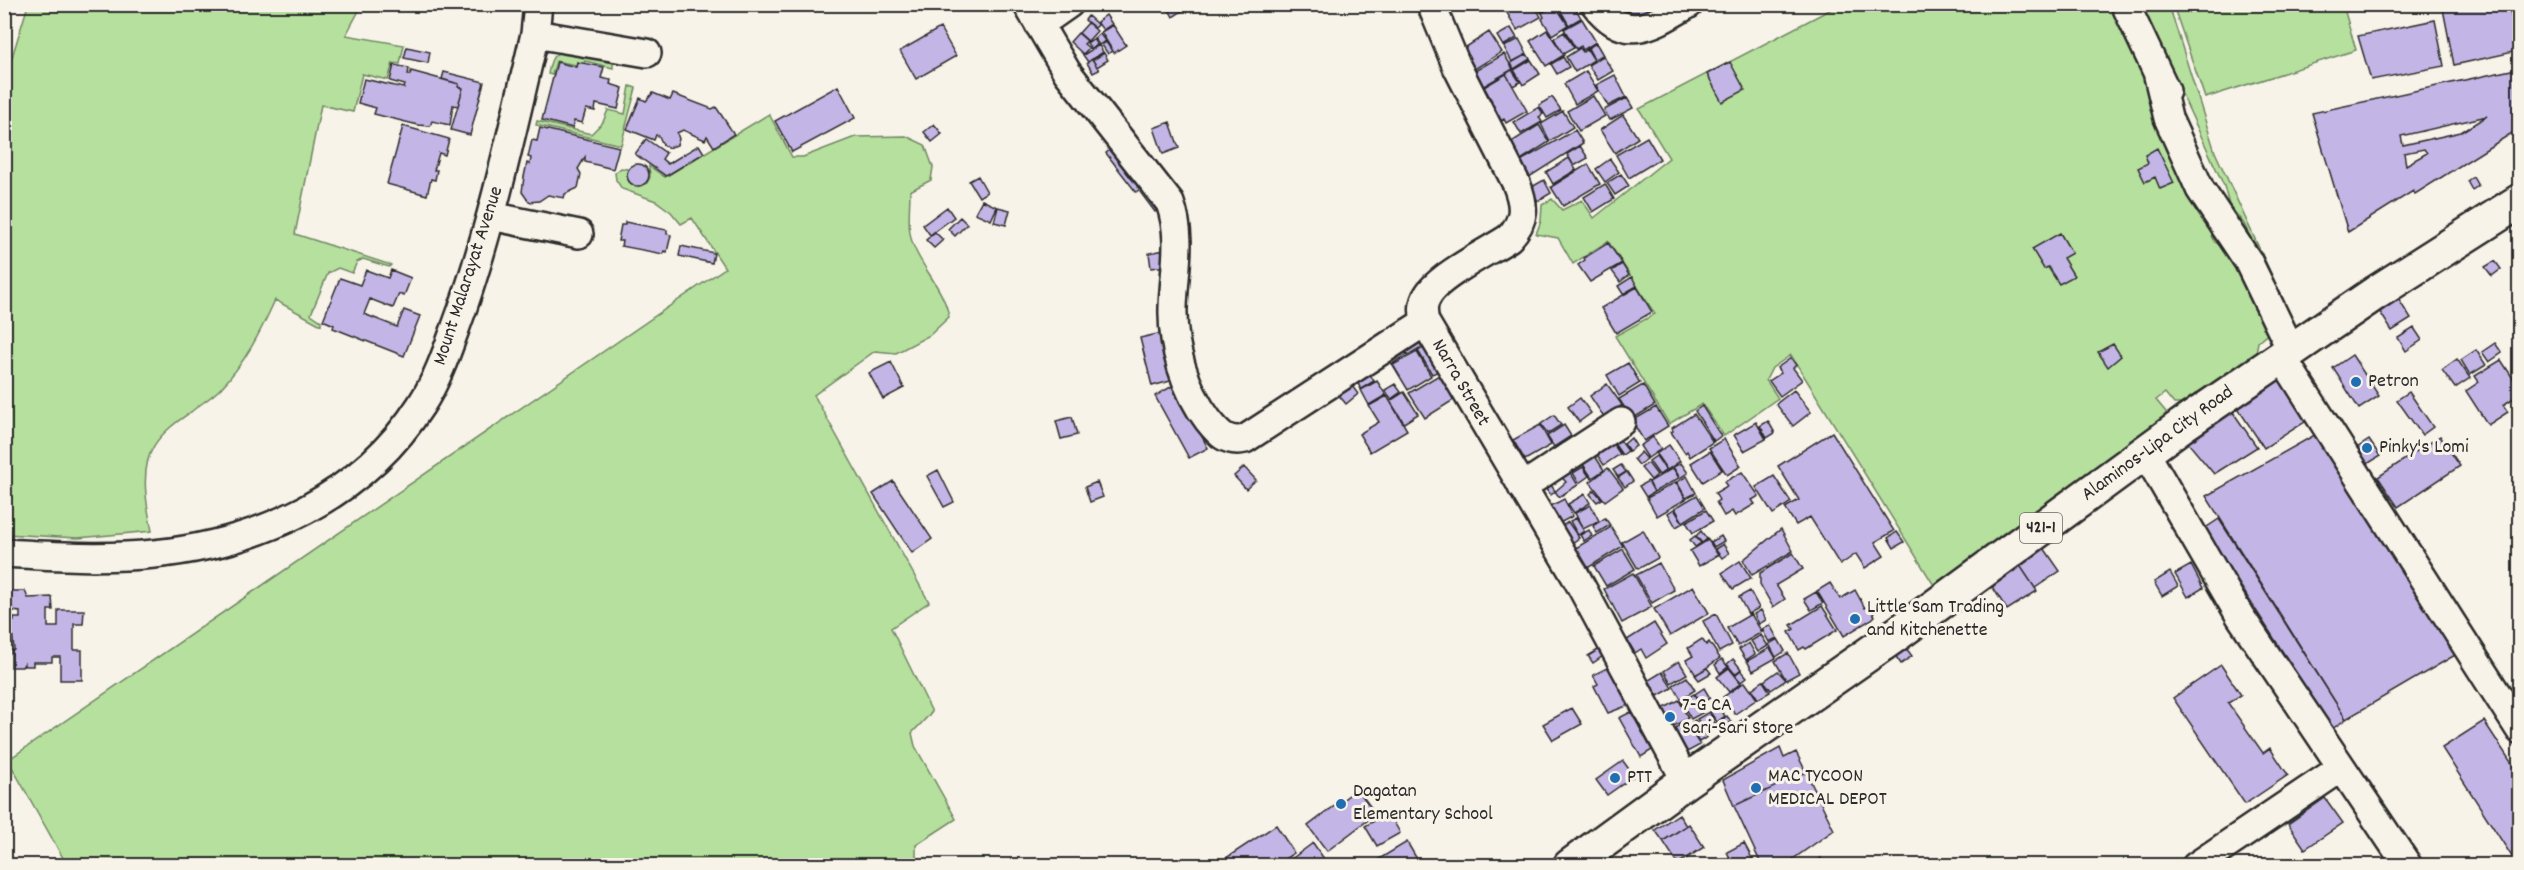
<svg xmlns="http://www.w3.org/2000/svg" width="2524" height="870" font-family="Dekko,sans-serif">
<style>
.green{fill:#b6e09d;stroke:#708664;stroke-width:1.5}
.building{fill:#c3b6e7;stroke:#2b2b2b;stroke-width:1.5;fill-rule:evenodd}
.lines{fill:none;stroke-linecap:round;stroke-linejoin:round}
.minor-casing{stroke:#2b2b2b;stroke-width:32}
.major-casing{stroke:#2b2b2b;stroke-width:38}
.minor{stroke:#f7f3e8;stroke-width:27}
.major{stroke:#f7f3e8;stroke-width:33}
.poi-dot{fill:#1f6fb2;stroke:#f7f3e8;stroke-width:2}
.labels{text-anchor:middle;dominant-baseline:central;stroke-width:6;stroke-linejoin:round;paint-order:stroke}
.shield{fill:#f7f3e8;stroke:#686764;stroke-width:1.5}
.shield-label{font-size:18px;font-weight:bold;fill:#2b2b2b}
.street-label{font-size:20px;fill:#2b2b2b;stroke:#f7f3e8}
.poi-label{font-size:20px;fill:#2b2b2b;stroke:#f7f3e8;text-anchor:start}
</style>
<rect width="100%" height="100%" fill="#f7f3e8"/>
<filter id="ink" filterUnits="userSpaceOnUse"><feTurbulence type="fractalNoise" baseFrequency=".0167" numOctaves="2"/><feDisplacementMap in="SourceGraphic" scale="12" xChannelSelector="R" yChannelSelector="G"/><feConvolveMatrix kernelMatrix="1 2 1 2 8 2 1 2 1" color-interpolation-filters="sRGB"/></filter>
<g filter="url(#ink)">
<!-- green -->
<path class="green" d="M28 5H362L346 35 404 45 400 64 393 63 388 80 362 74 353 112 321 105 295 234 391 265 389 267 363 259 357 262 352 273 338 268 328 273 311 314 321 321V325L275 300C260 333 245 363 220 389 211 398 200 404 191 412 178 421 162 432 154 446 139 469 147 507 152 531L78 538 5 534 4 83Z
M1839 5H2112C2148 83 2180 163 2215 242L2233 254 2270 332 2258 342 2256 353 2185 404H2174L2165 393 2156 400 2166 412 2165 417 1935 587 1791 355 1772 368 1766 380 1778 398 1724 436 1702 404 1669 424 1615 336 1655 314 1608 241 1573 264 1558 238 1536 234 1541 221 1542 205 1552 199 1562 210 1582 200 1594 218 1669 158 1639 109Z
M2141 5H2169L2215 152 2294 324 2290 322 2244 224 2229 205 2224 186Z
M2173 5H2343L2356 50 2205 98Z
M562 52 613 61V68L585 61 584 64 577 62 576 65 556 61 552 75 548 74C550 64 551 54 562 52Z
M630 86 636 88 621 145 536 125 537 121 591 134 603 122 608 110 625 114Z
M769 114 792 157H803L855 137 906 136 925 145 933 167 931 180 910 191C910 205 908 220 910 233 914 261 944 286 949 317L930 335 896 353 875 351 814 395 929 602 891 628 932 712 912 733 915 746 956 819 916 845V865H67L8 760 725 268 692 218 681 224 671 212 656 201 622 189 616 180 615 173 621 168 627 169 629 182 636 187 647 183 650 177 649 166 665 177Z"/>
<!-- building -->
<path class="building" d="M1166 4H1193L1173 17Z
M1506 4H1534L1541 17 1517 30 1503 6Z
M1537 4H1553L1541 12Z
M1557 4H1573L1581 18 1569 25Z
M1628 4H1650L1653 15 1633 21Z
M2442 4H2509L2518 51 2454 65Z
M1555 5 1568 25 1552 35 1542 19 1544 17 1542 13Z
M1106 15 1112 24 1103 30 1097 22Z
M1088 16 1098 25 1095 28 1085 20Z
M1582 19 1596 42 1583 50 1581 46 1576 49 1564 29Z
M2435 20 2444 66 2371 80 2358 36Z
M1088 23 1097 31 1088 41 1079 33Z
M1113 25 1126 45 1114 53 1101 32Z
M940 28 956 56 916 79 900 51Z
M1511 28 1517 38 1503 46 1497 36Z
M1547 30 1564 55 1546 66 1530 41Z
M1489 32 1502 52 1473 70 1460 51Z
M1564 32 1574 48 1563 54 1554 38Z
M1078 33 1087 41 1084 44 1089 48 1083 54 1070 42Z
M1100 34 1105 41 1099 45 1094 38Z
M1093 39 1097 45 1091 49 1087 43Z
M1519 39 1527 54 1512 62 1504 47Z
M1106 42 1112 51 1108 54 1102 45Z
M1596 43 1603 55 1594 59 1588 48Z
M1099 45 1103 52 1088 62 1083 55Z
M407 47 430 52 428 63 404 58Z
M1580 48 1583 52 1587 49 1594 60 1575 72 1566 57Z
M1104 53 1108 60 1097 67 1093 60Z
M1504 54 1513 69 1477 90 1468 75Z
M1527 54 1530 59 1514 69 1511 63Z
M1603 56 1613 71 1598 80 1588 65Z
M1563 57 1569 67 1557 74 1551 64Z
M1092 59 1099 70 1093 73 1087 63Z
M1531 60 1540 74 1523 85 1514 70Z
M557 62 576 67 577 62 604 67 601 78 611 80 610 84 623 88 618 109 596 104 595 111 586 109 582 123 574 121 573 128 542 120Z
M1730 62 1745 90 1722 102 1707 74Z
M394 65 409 68 408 75H410L411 71 459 84 458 87 463 88 458 106 453 105 450 125 432 121 430 126 418 125 374 114 376 108 358 103 364 79 404 88 405 85 390 81Z
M2516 69V71H2520V109L2514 110 2520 119V128L2415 194 2413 191 2348 232 2312 113ZM2487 116 2461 132 2403 145 2401 136ZM2424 149 2427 153 2406 165 2404 153Z
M1512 70 1520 82 1513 86 1506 74Z
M1586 71 1598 91 1575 104 1564 84Z
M444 72 484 82 470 135 451 130 463 88 458 87 459 84 442 79Z
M1506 74 1527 111 1506 123 1504 119 1495 124 1484 105 1492 101 1484 87Z
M1615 75 1626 97 1608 106 1596 85Z
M838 86 855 118 792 152 775 121Z
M653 93 670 100 673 94 712 109 716 107 734 134 714 147 707 136 705 140 683 130 677 133 679 139 677 145 669 148 663 145 659 136 656 135 654 140 627 129 640 98 646 101Z
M1593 96 1605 116 1579 131 1567 111Z
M1552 97 1561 110 1547 118 1539 105Z
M1627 98 1633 108 1610 120 1604 110Z
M1539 107 1543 114 1539 117 1542 122 1521 134 1514 122Z
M1563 111 1573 127 1550 141 1541 124Z
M1623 115 1638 138 1615 153 1600 130Z
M1170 122 1179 148 1163 154 1154 128Z
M934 124 942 134 932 142 924 132Z
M1539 125 1549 142 1516 163 1505 146Z
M403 126 449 139 445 155 439 153 434 170H437L435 180 431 179 427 195 387 184Z
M540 128 619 147 613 169 585 162V157L578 169 581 174 578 188 565 194 564 198 548 195 539 201 529 202 522 192 524 177 527 163 530 164 531 158 528 157 532 140 537 141Z
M1575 130 1583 143 1526 179 1517 163Z
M1647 137 1660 159 1629 178 1616 155Z
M646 139 666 153 662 159 668 164 699 145 704 153 666 176 635 154Z
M1118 143 1149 182 1136 192 1106 153Z
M1580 146 1588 158 1574 166 1567 154Z
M2157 148 2174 183 2160 189 2155 177 2145 182 2138 168 2148 163 2145 155Z
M1569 158 1576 170 1553 184 1546 172Z
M1610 159 1619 172 1605 182 1596 169Z
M1588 164 1600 184 1563 206 1551 187Z
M627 175a11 11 0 1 1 22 0a11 11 0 1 1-22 0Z
M1621 174 1629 186 1615 195 1607 183Z
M978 176 987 192 979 197 969 181Z
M2473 177 2478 186 2472 190 2467 181Z
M1544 180 1551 193 1538 201 1530 188Z
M1152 183 1167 203 1155 212 1140 192Z
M1605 184 1614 199 1593 212 1584 197Z
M982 200 997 207 991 220 975 213Z
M947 207 954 217 930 235 923 225Z
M998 207 1010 210 1006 225 994 222Z
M960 217 967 224 955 236 948 229Z
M625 222 667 230V234L671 235 667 252 664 251 663 254 621 246 622 241H618L621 225H625Z
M935 232 943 240 934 248 926 240Z
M2060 233 2072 253 2063 258 2074 276 2059 284 2048 267 2044 269 2032 249Z
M1608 243 1622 263 1590 282 1578 265 1585 260 1584 258Z
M681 246 714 253 712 263 679 256Z
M1165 250 1167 266 1151 268 1149 253Z
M2495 261 2501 269 2492 276 2485 267Z
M1622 264 1629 275 1620 282 1612 271Z
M366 270 388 278 391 270 411 278 404 296 399 294 393 308 370 299 364 314 397 327 404 310 420 316 404 356 333 328 334 325 323 320 340 278 360 285Z
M1632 277 1637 286 1623 294 1618 286Z
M1637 287 1652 312 1616 333 1601 308Z
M2397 297 2411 319 2392 331 2378 309Z
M2414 328 2422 340 2406 351 2398 338Z
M1162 333 1174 380 1152 386 1140 338Z
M1417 336 1423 346 1408 355 1402 345Z
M2495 343 2502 353 2489 362 2482 352Z
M2113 344 2121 356 2108 367 2098 352Z
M1401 345 1407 355 1392 364 1385 354Z
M1425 347 1439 371 1432 374 1418 351Z
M2476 350 2486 365 2470 375 2461 360Z
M1417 352 1431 376 1408 390 1393 365Z
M2352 355 2379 396 2359 409 2333 368Z
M1791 358 1796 365 1793 368 1802 380 1780 396 1769 381 1781 373 1777 368Z
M2457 359 2470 378 2455 388 2442 370Z
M2501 360 2520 389V394L2503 405 2508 412 2488 425 2466 391 2479 382 2475 376Z
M891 362 904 388 883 399 869 373Z
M1628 363 1640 383 1619 396 1607 375Z
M1368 371 1374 381 1361 389 1355 378Z
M1439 375 1455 399 1425 418 1409 393Z
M2279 376 2308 420 2264 448 2235 404Z
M1377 381 1386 395 1369 405 1361 390Z
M1350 383 1358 394 1346 404 1337 393Z
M1395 384 1401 392 1391 399 1385 390Z
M1607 384 1622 405 1604 417 1590 396Z
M1174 385 1208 448 1189 458 1155 396Z
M1643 385 1655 405 1632 419 1619 399Z
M1794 390 1811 412 1793 426 1776 404Z
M1404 392 1418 414 1404 423 1390 401Z
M2409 392 2433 427 2422 435 2397 400Z
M1387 396 1407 430 1370 452 1359 434 1379 422 1369 406Z
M1580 398 1591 413 1579 422 1568 407Z
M2228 405 2257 447 2214 474 2184 438Z
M1702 406 1721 436 1714 441 1695 411Z
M1656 407 1668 426 1644 441 1632 421Z
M1694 414 1713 442 1690 457 1687 451 1685 453 1671 432 1673 431 1672 428Z
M1554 415 1561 425 1547 434 1541 424Z
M1072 417 1077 435 1061 439 1056 421Z
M1768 421 1775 433 1767 438 1760 426Z
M1756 422 1766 439 1744 451 1734 435Z
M1540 425 1551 445 1525 460 1513 440Z
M1564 425 1571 436 1554 447 1547 436Z
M1832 432 1894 531 1875 542 1884 556 1865 568 1856 554 1840 565 1810 517 1796 525 1785 508 1799 500 1778 466Z
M2320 432 2457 654 2346 719 2206 496Z
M1615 433 1628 451 1622 455 1609 436Z
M1607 435 1620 454 1604 465 1591 446Z
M2440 436 2460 466 2398 507 2378 477Z
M1653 437 1661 449 1648 458 1640 446Z
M1631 438 1636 446 1629 451 1624 444Z
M1724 439 1741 466 1727 475 1709 448Z
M2369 440 2380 456 2361 468 2351 452Z
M1669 445 1680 461 1667 470 1656 454Z
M1589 447 1604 470 1592 478 1577 455Z
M1710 451 1722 470 1703 482 1691 463Z
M1641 452 1647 459 1639 465 1634 459Z
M1656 456 1666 470 1659 475 1649 461Z
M1648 463 1657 475 1651 480 1641 468Z
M1681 463 1688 473 1680 478 1673 467Z
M1565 464 1578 485 1559 497 1545 476Z
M1621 465 1626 472 1618 477 1613 470Z
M1244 467 1256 480 1246 489 1234 476Z
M1583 467 1589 476 1579 483 1573 473Z
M1608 468 1623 488 1605 501 1590 482Z
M1673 468 1679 478 1654 492 1649 482Z
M938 470 954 502 944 507 927 476Z
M1555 470 1566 482 1551 495 1541 482Z
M1627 472 1633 481 1625 487 1618 478Z
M1742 472 1759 496 1752 500 1755 504 1735 516 1732 511 1724 516 1716 502 1719 500 1715 493 1727 486 1724 482Z
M1687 476 1696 493 1686 498 1677 482Z
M1774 476 1791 502 1773 514 1756 487Z
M893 481 932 539 912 553 873 494Z
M1648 481 1654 492 1646 497 1639 486Z
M1097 482 1103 497 1090 502 1085 487Z
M1676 482 1686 499 1657 516 1647 498Z
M1594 490 1602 499 1597 502 1590 494Z
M1585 494 1590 503 1574 513 1568 504Z
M1697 495 1705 508 1683 522 1675 508Z
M1564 499 1573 516 1554 526 1545 509Z
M1591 505 1599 521 1583 529 1575 513Z
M1674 509 1683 523 1676 527 1668 513Z
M1706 510 1713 521 1693 533 1686 522Z
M1576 518 1584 531 1578 535 1570 521Z
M1605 518 1610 525 1597 533 1593 526Z
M2219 519 2346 719 2332 729 2204 529Z
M1568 522 1579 538 1566 547 1555 531Z
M1611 527 1623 546 1586 569 1574 549Z
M1781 529 1793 551 1752 575 1743 560Z
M1589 530 1592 536 1584 541 1580 535Z
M1643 530 1658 558 1638 569 1622 542Z
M1701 531 1707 539 1702 543 1696 536Z
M1897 532 1904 542 1894 548 1888 538Z
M1695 536 1701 543 1695 547 1690 540Z
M1721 536 1724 541 1714 547 1711 542Z
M1708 540 1718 555 1699 566 1690 551Z
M1723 544 1729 553 1722 558 1715 549Z
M2044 548 2060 571 2035 588 2019 564Z
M1623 549 1635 569 1606 586 1594 566Z
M1793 553 1803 569 1776 585 1785 599 1773 607 1760 584V573Z
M1740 561 1751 578 1733 589 1722 573Z
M1659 563 1674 590 1652 603 1636 575Z
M2019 564 2037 591 2007 610 1990 583Z
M2191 565 2203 588 2188 597 2175 574Z
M2170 572 2178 586 2162 596 2154 582Z
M1633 573 1652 607 1622 623 1604 589Z
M1830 583 1840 599 1855 590 1865 608 1869 606 1875 616 1872 619 1844 636 1817 591Z
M1693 586 1709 613 1670 636 1654 609Z
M5 591H25L28 598 52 597 53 610H48V627H58V610H84L83 624H74V650H82V680H60V657H52V662H33V666H24V664L22 667H11V651L14 650 11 621H14V618H20V612L5 610Z
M1750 591 1759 608 1748 614 1739 597Z
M1816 592 1823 603 1811 610 1804 599Z
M1822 606 1837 630 1806 649 1804 647 1799 650 1789 632 1794 629 1791 625Z
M1761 610 1766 620 1759 624 1754 614Z
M1716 614 1732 645 1719 652 1703 621Z
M1751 614 1762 632 1738 646 1727 628Z
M1654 623 1667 644 1646 658 1641 649 1635 653 1627 640Z
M1770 625 1777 638 1769 642 1762 629Z
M1761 635 1768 646 1758 652 1751 641Z
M1702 639 1706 645 1709 642 1720 658 1696 675 1686 660 1693 656 1688 648Z
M1778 639 1785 651 1776 657 1769 644Z
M1749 643 1755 654 1746 660 1739 649Z
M1903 644 1912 656 1901 664 1892 651Z
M1770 648 1776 658 1753 671 1747 661Z
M1598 650 1603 656 1593 663 1588 656Z
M1788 653 1799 673 1786 680 1775 661Z
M1722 659 1728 667 1720 673 1715 665Z
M1733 659 1741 669 1735 674 1727 664Z
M1679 661 1687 674 1671 683 1664 671Z
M2221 665 2241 695 2228 703 2263 753 2270 748 2288 775 2245 804 2173 698Z
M1609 667 1629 705 1608 713 1594 686 1598 684 1593 675Z
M1707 668 1711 673 1699 680 1695 675Z
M1729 668 1741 683 1729 692 1717 677Z
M1741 670 1747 677 1741 682 1735 675Z
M1778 671 1786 680 1771 690 1764 681Z
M1662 672 1672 688 1658 696 1649 680Z
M1687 677 1695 690 1681 699 1673 685Z
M1763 681 1770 692 1758 699 1752 689Z
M1745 682 1757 699 1735 714 1723 697Z
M1704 688 1710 698 1701 703 1695 694Z
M1694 694 1704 712 1691 719 1681 701Z
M1679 700 1688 718 1667 730 1657 712Z
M1719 707 1725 716 1717 722 1710 712Z
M1572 708 1582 724 1553 740 1543 724Z
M1631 712 1652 750 1641 757 1619 718Z
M1709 712 1715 723 1704 729 1697 719Z
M1727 716 1731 722 1720 729 1716 724Z
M1695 720 1701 728 1692 733 1700 745 1678 757 1670 732 1685 721 1688 725Z
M2484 721 2520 776V860L2516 863 2442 748Z
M1701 730 1707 737 1699 742 1694 735Z
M1780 748 1784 758 1796 752 1806 772 1734 806 1723 780Z
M1623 761 1634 776 1607 795 1596 780Z
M1806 772 1834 830 1783 866H1762L1734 806Z
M1357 789 1376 814 1327 851 1308 826Z
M2325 798 2343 823 2305 849 2288 824Z
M1389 813 1400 833 1377 846 1365 826Z
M1679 814 1686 826 1663 841 1655 830Z
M1689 824 1704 847 1678 864 1663 841Z
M1276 825 1294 853 1274 866H1214Z
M1407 842 1421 866H1383L1379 859Z
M1313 843 1329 866H1282Z
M1744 843 1756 866H1734L1727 852Z
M1821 858 1825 866H1809Z"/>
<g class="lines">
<!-- minor casing -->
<g class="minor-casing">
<path id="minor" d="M1027 4 1067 72 1170 203C1183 238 1174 271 1173 308 1172 346 1185 390 1208 420 1219 434 1227 443 1245 439L1425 322
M1431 4 1457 67 1516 183C1525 205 1526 220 1509 238 1489 251 1439 276 1428 295 1422 304 1423 312 1425 322L1576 577 1686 781
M1595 4C1626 45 1653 25 1689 4
M2125 4 2166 91
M1039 25 1069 4
M535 34 647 53
M2158 76 2168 118 2200 189 2248 261 2291 350
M491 216 579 234
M2282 357 2520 730
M2145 452 2240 616 2408 866
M1522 487 1621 422
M4 553C54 556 104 559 154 554 260 543 362 497 421 405 440 376 450 342 462 310 493 220 513 127 535 34L538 4
M2196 866 2341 768"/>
</g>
<!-- major casing -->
<g class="major-casing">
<path id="major" d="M1570 866 1686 781 1900 632 2181 426 2377 292 2520 201"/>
</g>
<!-- minor -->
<use href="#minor" class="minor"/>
<!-- major -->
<use href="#major" class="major"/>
</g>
</g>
<!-- markers -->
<g class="poi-dot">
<circle cx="2356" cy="382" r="6"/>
<circle cx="2367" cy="448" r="6"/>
<circle cx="1855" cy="619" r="6"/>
<circle cx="1670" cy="717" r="6"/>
<circle cx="1615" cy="778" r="6"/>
<circle cx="1756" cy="788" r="6"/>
<circle cx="1341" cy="804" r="6"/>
</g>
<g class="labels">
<!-- shield labels -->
<rect class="shield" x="2020" y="513" width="42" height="30" rx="4.5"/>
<g class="shield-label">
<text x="2041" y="528">421-1</text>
</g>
<!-- street labels -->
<g class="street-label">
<text transform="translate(469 276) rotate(-72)">Mount Malarayat Avenue</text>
<text transform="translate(1460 383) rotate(60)">Narra Street</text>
<text transform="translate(2158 444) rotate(-36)">Alaminos-Lipa City Road</text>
</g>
<!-- poi labels -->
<g class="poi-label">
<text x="2368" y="382">Petron</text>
<text x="2379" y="448">Pinky's Lomi</text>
<text x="1867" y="608">Little Sam Trading<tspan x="1867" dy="23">and Kitchenette</tspan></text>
<text x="1682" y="706">7-G CA<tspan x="1682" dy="23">Sari-Sari Store</tspan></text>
<text x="1768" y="777">MAC TYCOON<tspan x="1768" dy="23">MEDICAL DEPOT</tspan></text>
<text x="1627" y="778">PTT</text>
<text x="1353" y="792">Dagatan<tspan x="1353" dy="23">Elementary School</tspan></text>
</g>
</g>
<!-- margin -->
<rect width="2524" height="870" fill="none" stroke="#f7f3e8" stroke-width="24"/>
<rect x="12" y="12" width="2500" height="846" fill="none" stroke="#2b2b2b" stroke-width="2" filter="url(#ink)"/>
</svg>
